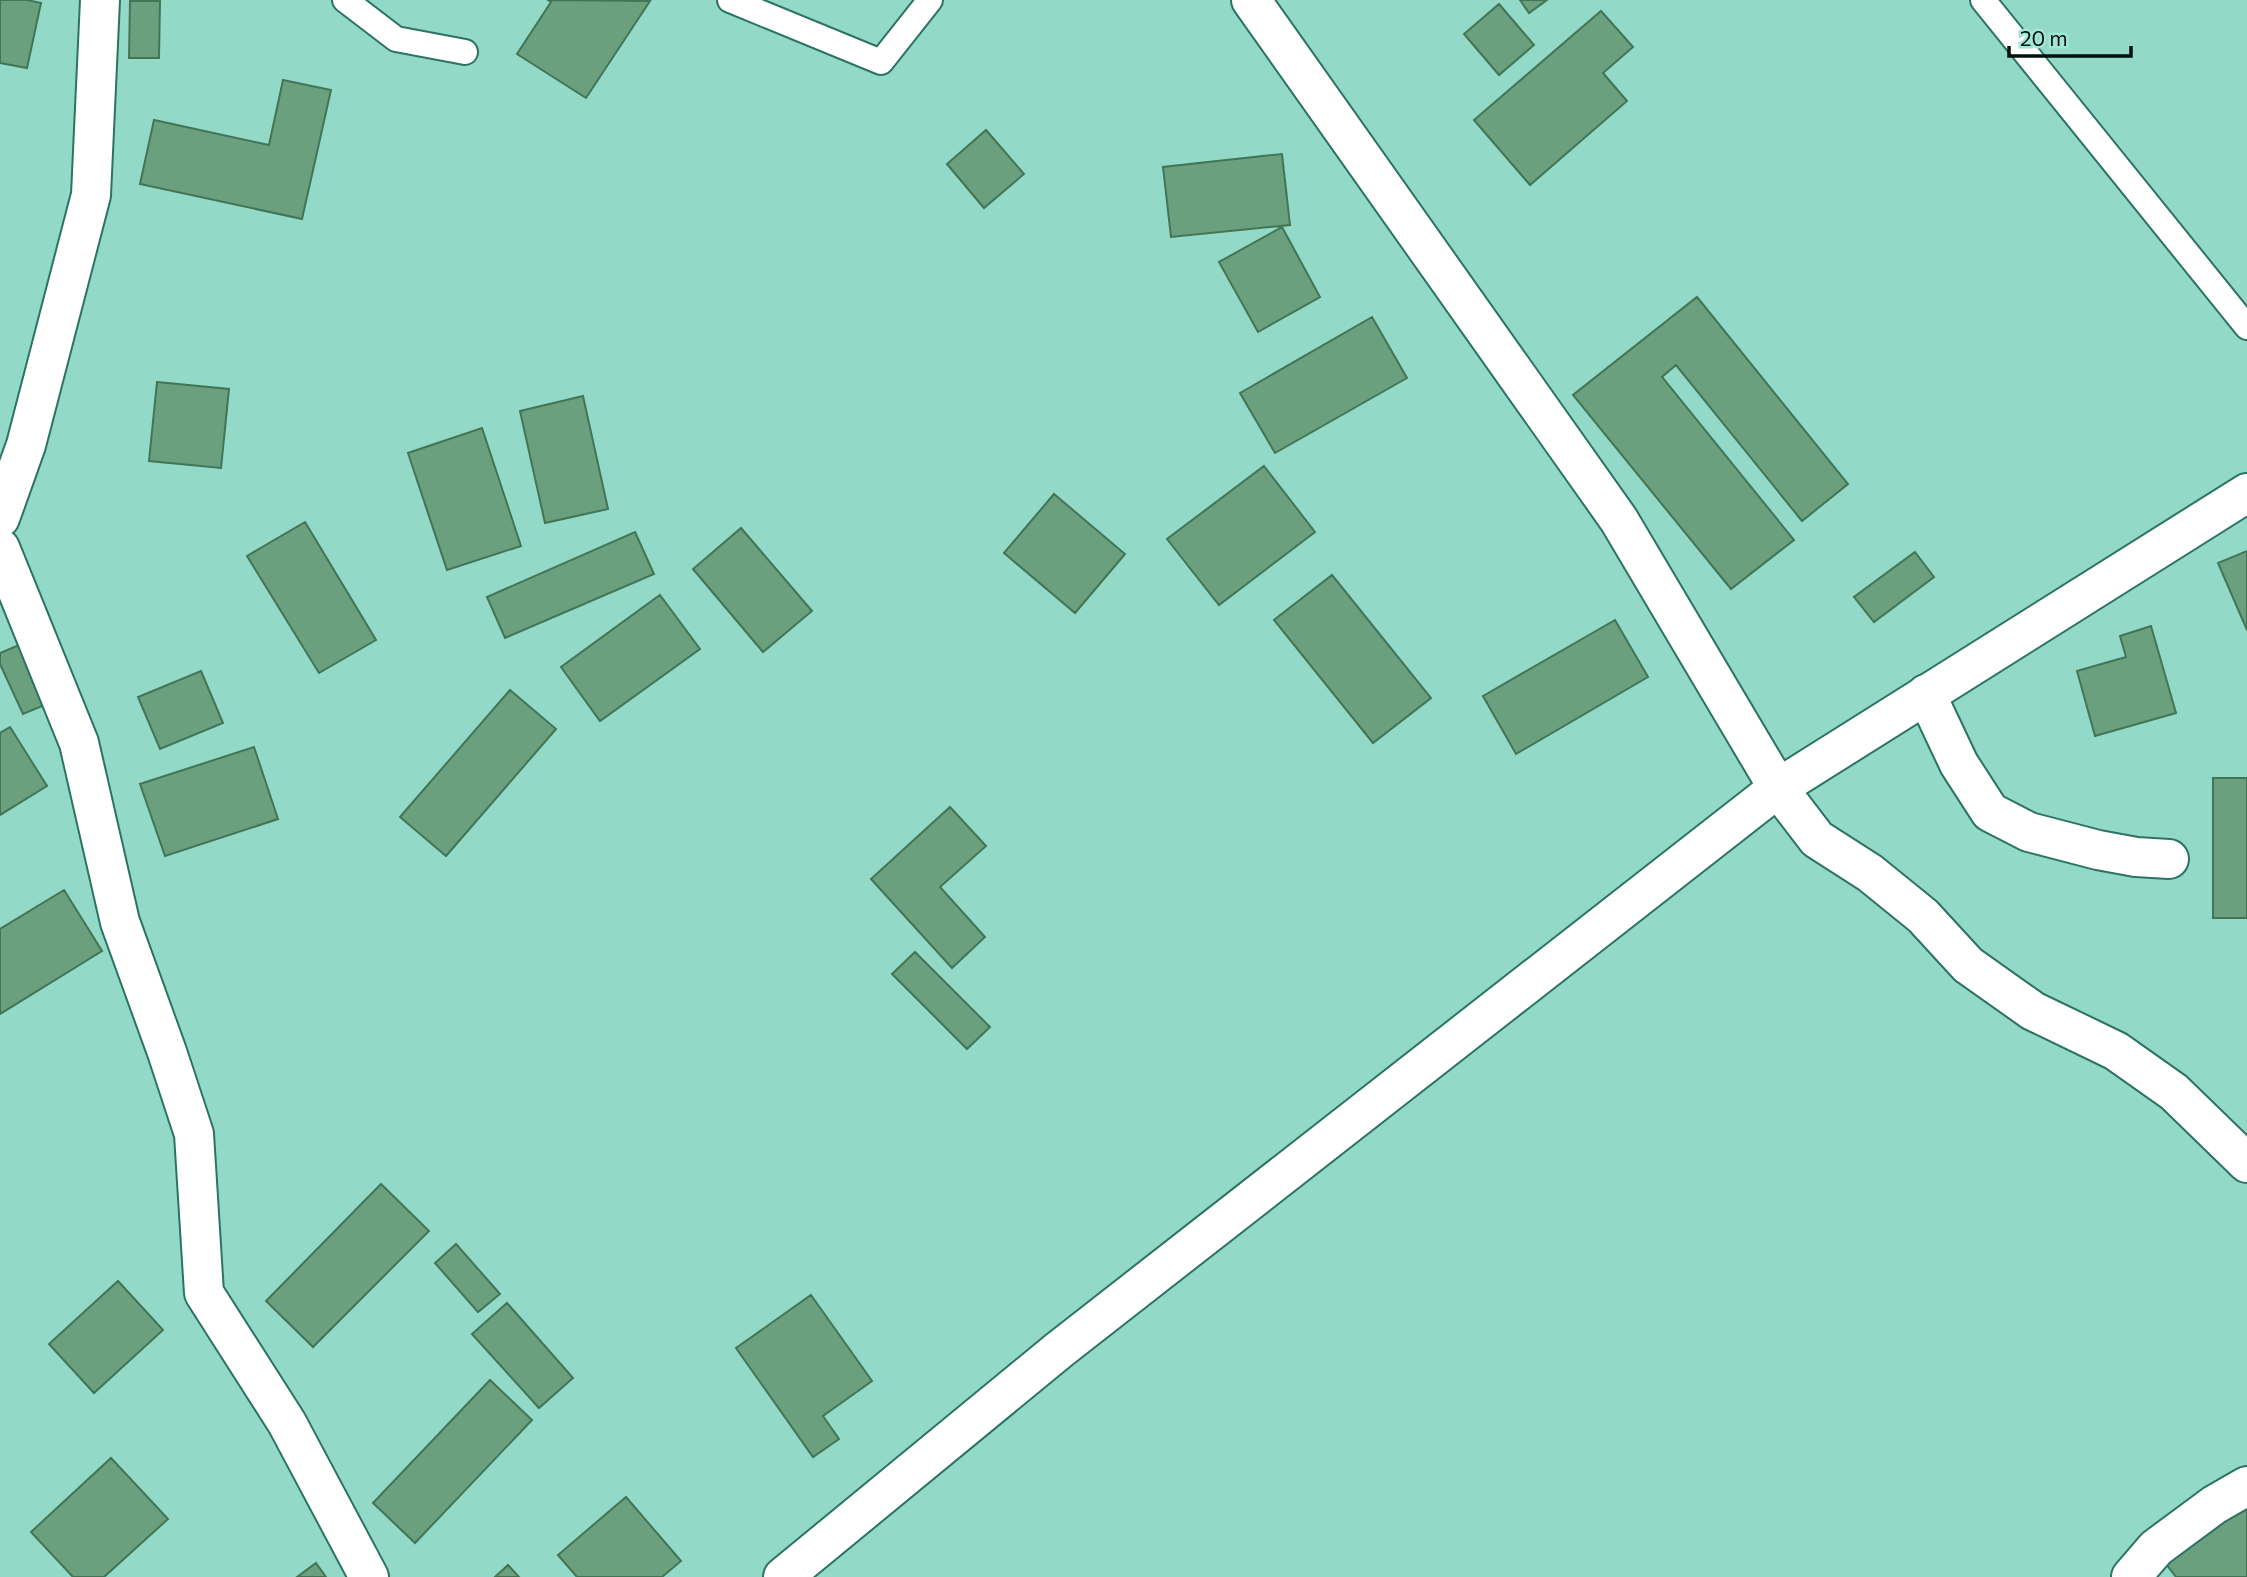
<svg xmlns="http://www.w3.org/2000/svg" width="2247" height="1577" font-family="Commissioner,sans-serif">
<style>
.building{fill:#6ba07f;stroke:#417556;stroke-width:2}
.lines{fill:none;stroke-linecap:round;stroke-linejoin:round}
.lane-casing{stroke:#2c7363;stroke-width:28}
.street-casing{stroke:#2c7363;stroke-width:42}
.secondary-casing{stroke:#2c7363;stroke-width:42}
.lane{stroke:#fff;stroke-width:24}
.street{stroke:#fff;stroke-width:38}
.secondary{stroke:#fff;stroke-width:38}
</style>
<rect width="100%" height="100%" fill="#93d9c7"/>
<!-- building -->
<path class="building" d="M0 0H27L41 3 27 68 0 63Z
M548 0 650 1 586 98 517 54 551 2Z
M1520 0H1547L1529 13Z
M130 1H160L159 58H129Z
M1499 4 1534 45 1499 75 1464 34Z
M1601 11 1633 47 1603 73 1627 101 1530 185 1474 120Z
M283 80 331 90 302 219 140 184 154 120 269 145Z
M986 130 1024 174 984 208 947 164Z
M1282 154 1290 225 1171 237 1163 167Z
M1282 227 1320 297 1258 332 1219 262Z
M1697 297 1848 484 1802 521 1676 365 1662 377 1794 540 1731 589 1573 395Z
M1372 317 1407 378 1275 453 1240 393Z
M157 382 229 389 221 468 149 461Z
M583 396 608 509 545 523 520 411Z
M482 428 521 546 447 570 408 453Z
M1264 466 1315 532 1219 605 1167 539Z
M1054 494 1125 554 1075 613 1004 553Z
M305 522 376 640 319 673 247 556Z
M741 528 812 611 763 652 693 569Z
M635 532 654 574 505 638 487 597Z
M2247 551V630L2218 563Z
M1915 552 1934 577 1874 622 1854 597Z
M1332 575 1431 698 1373 743 1274 620Z
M660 595 700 649 600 721 561 667Z
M1615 620 1648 677 1516 754 1483 696Z
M2151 626 2176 713 2095 736 2077 671 2126 657 2120 636Z
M19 645 47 704 23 714 0 664V653Z
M201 671 223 723 160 749 138 697Z
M510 690 556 729 446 856 400 817Z
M10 727 47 786 0 815V733Z
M254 747 278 819 165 856 140 784Z
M2213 778H2247V918H2213Z
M950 807 986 846 940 887 985 937 952 968 871 879Z
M64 890 102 951 0 1014V929Z
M915 952 990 1027 967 1049 892 974Z
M381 1184 429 1231 313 1347 266 1301Z
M456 1244 500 1294 478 1312 435 1263Z
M118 1281 163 1330 94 1393 49 1344Z
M811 1295 872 1381 823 1416 839 1439 813 1457 736 1348Z
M507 1303 573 1378 539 1408 472 1334Z
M490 1380 532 1420 415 1543 373 1503Z
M111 1458 168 1519 104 1577H73L31 1532Z
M626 1497 681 1561 662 1577H577L558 1555Z
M2247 1504V1577H2176L2166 1564Z
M316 1563 326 1577H297Z
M508 1565 519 1577H495Z"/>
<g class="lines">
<!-- lane casing -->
<g class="lane-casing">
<path id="lane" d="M345 0 396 39 465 52
M730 0 881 62 930 0
M1983 0 2247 327"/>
</g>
<!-- street casing -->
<g class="street-casing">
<path id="street" d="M1251 0 1619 520 1778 788 1817 839 1870 873 1923 916 1968 965 2033 1011 2116 1051 2174 1092 2247 1163
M0 518 26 445 91 195 100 0
M0 548 79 743 120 922 167 1052 194 1134 204 1293 287 1423 369 1577
M1926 694 1959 764 1990 812 2029 832 2098 850 2136 857 2169 859
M2131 1577 2156 1548 2214 1505 2247 1486"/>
</g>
<!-- secondary casing -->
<g class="secondary-casing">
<path id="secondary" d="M783 1577 1059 1350 1778 788 2247 493"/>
</g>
<!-- lane -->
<use href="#lane" class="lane"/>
<!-- street -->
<use href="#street" class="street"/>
<!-- secondary -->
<use href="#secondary" class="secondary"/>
</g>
<!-- scale -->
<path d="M2009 46v10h122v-10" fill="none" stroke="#00110c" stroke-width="3.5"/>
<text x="2020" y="46" font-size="21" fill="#00110c" stroke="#a0e7d4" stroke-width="5" paint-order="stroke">20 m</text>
</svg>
